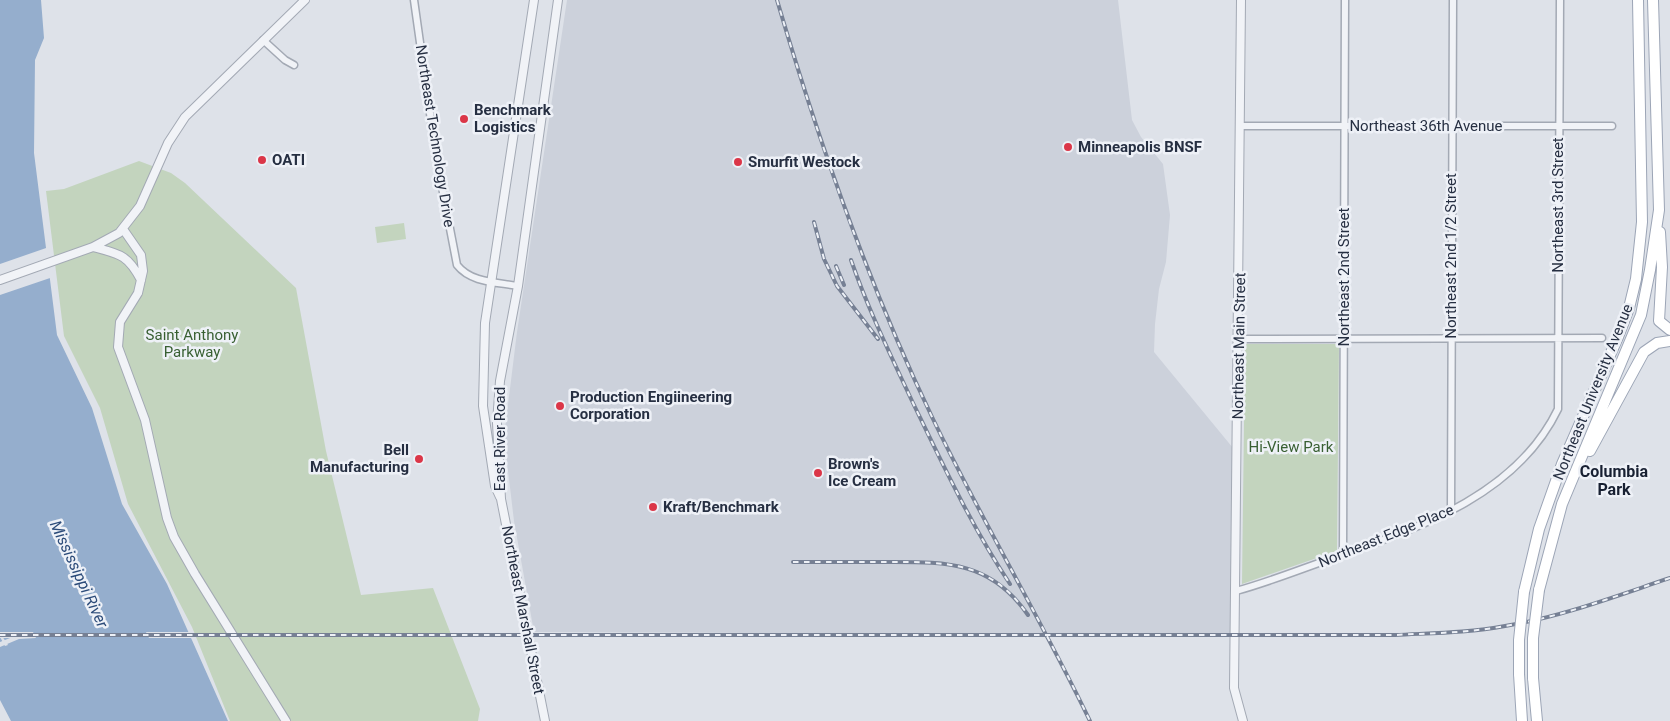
<svg xmlns="http://www.w3.org/2000/svg" width="1670" height="721" font-family="Roboto,sans-serif">
<style>
.built{fill:#ccd1db}
.green{fill:#c3d4be}
.water{fill:#95aecd}
.pier{fill:#dee2e9}
.lines{fill:none;stroke-linecap:round;stroke-linejoin:round}
.minor-casing{stroke:#a3a9b4;stroke-width:9}
.tertiary-casing{stroke:#a3a9b4;stroke-width:10}
.primary-casing{stroke:#9ca5b6;stroke-width:12}
.minor{stroke:#f1f3f7;stroke-width:6}
.tertiary{stroke:#f1f3f7;stroke-width:8}
.primary{stroke:#fff;stroke-width:10}
.rail-casing{stroke:#768094;stroke-width:4}
.rail{stroke:#eef1f7;stroke-width:2;stroke-dasharray:5.5;stroke-linecap:butt}
.primary-bridge-casing{stroke:#9ca5b6;stroke-width:12;stroke-linecap:butt}
.primary-bridge{stroke:#fff;stroke-width:10}
.poi-dot{fill:#db3648;stroke:#eef1f7;stroke-width:2}
.labels{text-anchor:middle;dominant-baseline:central;stroke-width:5;stroke-linejoin:round;paint-order:stroke}
.poi-label{font-size:15px;font-weight:bold;fill:#262f42;stroke:#eef1f7;text-anchor:start}
.street-label{font-size:15px;fill:#262f42;stroke:#eef1f7}
.park-label{font-size:15px;fill:#385f32;stroke:#eef1f7}
.neighbourhood-label{font-size:16px;font-weight:bold;fill:#182032;stroke:#eef1f7}
.water-label{font-size:16px;font-style:italic;fill:#2c4b79;stroke:#eef1f7}
</style>
<rect width="100%" height="100%" fill="#dee2e9"/>
<!-- built -->
<path class="built" d="M567 0H1118L1132 120 1141 137 1163 164 1170 215 1166 262 1159 289 1155 324 1154 352 1233 448 1232 635 534 632 514 521 504 437 517 332Z"/>
<!-- green -->
<path class="green" d="M139 161 171 173 185 183 296 288 326 451 361 595 433 588 480 709 478 721H230L192 627 128 504 100 408 64 336 46 191 64 189Z
M404 223 406 239 377 243 375 227Z
M1245 344H1339L1337 551 1242 584Z"/>
<!-- water -->
<path class="water" d="M0 0H41L44 38 35 60 34 153 57 335 92 408 122 504 167 584 228 721H11L0 700V637L5 646 8 645 0 633Z"/>
<!-- pier -->
<path class="pier" d="M49 247 53 277 0 295V264Z
M0 632H33L36 638 19 639 0 647V642L10 638H0Z
M146 632H191L194 638H149Z"/>
<g class="lines">
<!-- minor casing -->
<g class="minor-casing">
<path id="minor" d="M414 0 436 156 457 265C471 283 497 282 518 286
M263 40 285 60 294 65
M1241 126H1612
M1239 339 1602 338
M1451 511 1453 0
M1343 554 1345 0
M1236 591C1269 582 1301 569 1333 558 1418 528 1516 496 1558 409L1560 0"/>
</g>
<!-- tertiary casing -->
<g class="tertiary-casing">
<path id="tertiary" d="M1241 0 1234 688 1243 721
M123 229 141 255 143 271 138 293 120 322 118 347 145 420 167 518 174 537 195 574 286 721
M93 247C120 254 128 255 141 280
M0 280 93 247 119 233 140 206 168 143 185 117 305 0
M500 497 495 486 483 406 485 323 534 0
M545 721 501 499 497 423 500 381 518 286 558 0"/>
</g>
<!-- primary casing -->
<g class="primary-casing">
<path id="primary" d="M1660 232 1662 267 1659 321 1670 330
M1590 451 1644 352 1657 343 1670 341
M1539 590 1562 504 1641 315 1650 270 1659 210 1653 0
M1524 592 1539 529 1562 464 1618 337 1629 308 1636 279 1642 222 1638 0
M1519 674 1522 721
M1533 678 1537 721"/>
</g>
<!-- minor -->
<use href="#minor" class="minor"/>
<!-- tertiary -->
<use href="#tertiary" class="tertiary"/>
<!-- primary -->
<use href="#primary" class="primary"/>
<!-- rail casing -->
<g class="rail-casing">
<path id="rail" d="M777 0C819 143 868 284 933 419 982 521 1041 619 1090 721
M814 222 824 259 837 286 878 339
M851 260C868 309 891 356 913 403 943 465 972 527 1010 584
M836 266 844 285
M793 562C824 562 855 562 885 562 945 562 990 560 1028 615
M0 635H1395C1432 633 1468 633 1505 626 1561 617 1616 596 1670 578"/>
</g>
<!-- rail -->
<use href="#rail" class="rail"/>
<!-- primary-bridge casing -->
<g class="primary-bridge-casing">
<path id="primary-bridge" d="M1519 674V640L1524 592
M1533 678V638L1539 590"/>
</g>
<!-- primary-bridge -->
<use href="#primary-bridge" class="primary-bridge"/>
</g>
<!-- markers -->
<g class="poi-dot">
<circle cx="464" cy="119" r="5"/>
<circle cx="1068" cy="147" r="5"/>
<circle cx="262" cy="160" r="5"/>
<circle cx="738" cy="162" r="5"/>
<circle cx="560" cy="406" r="5"/>
<circle cx="419" cy="459" r="5"/>
<circle cx="818" cy="473" r="5"/>
<circle cx="653" cy="507" r="5"/>
</g>
<g class="labels">
<!-- poi labels -->
<g class="poi-label">
<text x="474" y="110">Benchmark<tspan x="474" dy="17">Logistics</tspan></text>
<text x="1078" y="147">Minneapolis BNSF</text>
<text x="272" y="160">OATI</text>
<text x="748" y="162">Smurfit Westock</text>
<text x="570" y="397">Production Engiineering<tspan x="570" dy="17">Corporation</tspan></text>
<text x="409" y="450" text-anchor="end">Bell<tspan x="409" dy="17">Manufacturing</tspan></text>
<text x="828" y="464">Brown's<tspan x="828" dy="17">Ice Cream</tspan></text>
<text x="663" y="507">Kraft/Benchmark</text>
</g>
<!-- street labels -->
<g class="street-label">
<text x="1426" y="126">Northeast 36th Avenue</text>
<text transform="translate(435 136) rotate(81)">Northeast Technology Drive</text>
<text transform="translate(1558 205) rotate(-90)">Northeast 3rd Street</text>
<text transform="translate(1451 256) rotate(-90)">Northeast 2nd 1/2 Street</text>
<text transform="translate(1344 277) rotate(-90)">Northeast 2nd Street</text>
<text transform="translate(1239 346) rotate(-89)">Northeast Main Street</text>
<text transform="translate(1593 392) rotate(-68)">Northeast University Avenue</text>
<text transform="translate(500 439) rotate(-90)">East River Road</text>
<text transform="translate(1386 536) rotate(-22)">Northeast Edge Place</text>
<text transform="translate(523 610) rotate(79)">Northeast Marshall Street</text>
</g>
<!-- park labels -->
<g class="park-label">
<text x="192" y="335">Saint Anthony<tspan x="192" dy="17">Parkway</tspan></text>
<text x="1291" y="447">Hi-View Park</text>
</g>
<!-- neighbourhood labels -->
<g class="neighbourhood-label">
<text x="1614" y="471">Columbia<tspan x="1614" dy="18">Park</tspan></text>
</g>
<!-- water labels -->
<g class="water-label">
<text transform="translate(79 574) rotate(65)">Mississippi River</text>
</g>
</g>
</svg>
